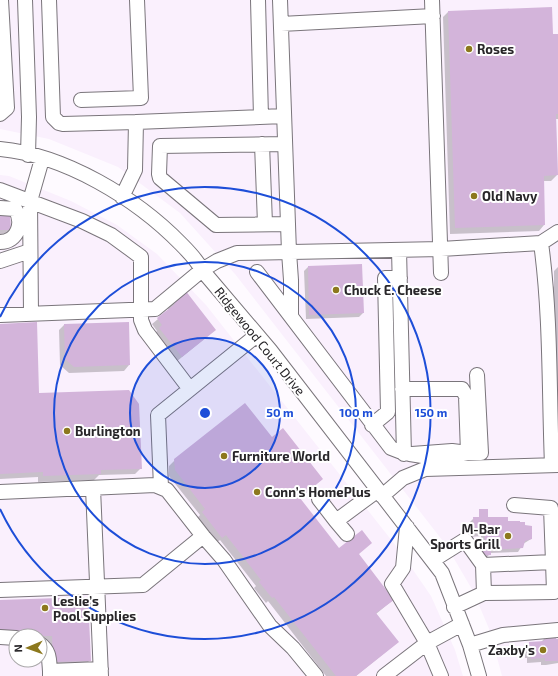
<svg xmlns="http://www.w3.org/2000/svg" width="558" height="676" font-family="'Exo 2',sans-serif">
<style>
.built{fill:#faf0fd;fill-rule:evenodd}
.shadow{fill:#0003}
.building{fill:#d3b4da}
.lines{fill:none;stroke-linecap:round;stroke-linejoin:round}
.minor-casing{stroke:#7a757b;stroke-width:16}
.minor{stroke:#fff;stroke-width:14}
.ring{fill:none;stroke:#1d4ed8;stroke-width:2}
.poi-dot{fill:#8c781d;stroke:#fff;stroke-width:1.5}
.labels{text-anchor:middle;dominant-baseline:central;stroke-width:4;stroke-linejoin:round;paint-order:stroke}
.poi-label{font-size:13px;font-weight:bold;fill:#282629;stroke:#fff;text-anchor:start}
.street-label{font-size:13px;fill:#282629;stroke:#fff}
.centre{fill:#1d4ed8;stroke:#fff;stroke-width:2}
.ring-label{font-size:12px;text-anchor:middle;font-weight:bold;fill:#1d4ed8;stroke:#fff;stroke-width:4;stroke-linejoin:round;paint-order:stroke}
</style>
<rect width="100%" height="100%" fill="#fefaff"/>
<!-- built -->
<path class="built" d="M0 0H558V676H502L490 631 473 591 446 545 235 274 180 213 118 167 49 139 0 129Z
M0 175 9 176 71 201 117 225 157 254 206 305 400 551 431 596 455 650 463 676H0ZM16 636H40V660H16Z"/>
<!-- shadow -->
<path class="shadow" d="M448 12 552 35H558V119H555L557 175 551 181H543L544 225 539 231 450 234 443 17Z
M0 213 10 229 6 234H0Z
M361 265 363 313 359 317 306 319 304 271 308 267Z
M558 267V411L554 343 556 341V327H553L552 289 554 286V271Z
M185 292 209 335 176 362 154 334 157 331 152 324 169 310 167 307Z
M0 325 38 394 141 468 135 474 99 475 94 480 38 482V477L0 479Z
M64 325 129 365 124 371 69 373 60 365 59 330Z
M272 438 322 479 299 498 339 550 358 554 393 600 376 614 398 642 356 676H326L268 601 266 603 254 588 256 586 220 540 216 543 197 518 200 515 169 476V466L175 460Z
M480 510 485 518 507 522 531 539 523 544 518 552 490 553 486 559 475 548 481 544V536L470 537V522L474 518H479Z
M0 601 90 660 84 666 48 667 40 636Z
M544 639 558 640V663L546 665H541V662L527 663V658H525V647L530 643 541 642Z"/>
<!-- building -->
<path class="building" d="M552 7 553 34H558V114H556L558 175 544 176 545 225 455 228 448 11Z
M10 211 11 230H0V212Z
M362 264 364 313 309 315 308 266Z
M185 290 216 330 182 357 159 328 162 325 157 318 175 304 172 301Z
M37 322 39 393 129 390 139 404 142 469 101 470V474L43 476V472L0 474V324Z
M129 322 130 365 74 367 65 359 64 324Z
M245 403 272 437 283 428 323 479 300 498 339 548 362 530 372 543 359 554 394 600 376 613 399 642 356 676H336L274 597 272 598 259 582 261 580 226 535 222 538 202 512 205 509 175 470 174 459Z
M479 509H488V517H508V521H520V522H525V525L532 526V539L525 541 523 548 491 550V555L479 556V543L490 542V540H485L484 533H474L473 517H479Z
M88 597 91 661 53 662 52 636H7L0 632V600Z
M556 636V639H558V661H545V658L531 659 530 655H528L529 642 544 641V638Z"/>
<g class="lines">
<!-- minor casing -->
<g class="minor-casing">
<path id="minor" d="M25 0 29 117 28 155
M49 0 53 117 59 123 63 124 136 122 135 170 122 197
M258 0 261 117
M280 0 289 252 291 280V314
M432 0 441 273
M281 24 433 16
M81 100 141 98 137 0
M0 114 7 108 1 0
M136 122 284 116
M262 144 265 224
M285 144 160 146 159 174 160 178 216 225 288 224
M0 149C65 155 136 198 181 244 189 252 197 260 202 270L270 350 442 573 470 645 479 676
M0 190 82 221 111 235 141 257V320L145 330 189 388
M0 208 15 209C24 222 18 242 0 242
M399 250 404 454
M0 261 30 251
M257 272 391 448C415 459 443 458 468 453L452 451 412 454
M31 314 30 201 42 159
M0 315 155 309 202 270 217 261 237 253 441 249 541 243
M402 389H462L466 396 468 453H481L477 375
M372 425 388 412 385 278H400
M552 465C549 392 551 316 541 243L558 232
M161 487 158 415 257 335
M93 488 101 676
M0 492 155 485 167 490 203 536 224 560 270 626 293 648 316 676
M382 496 403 478 425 469 558 465
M319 499 336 521 378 490
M514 505 551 508 553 562
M336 521 347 534
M407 527 403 568 392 584 427 643 441 676
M433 560 465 540 483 565 484 593
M0 590 143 585 203 536
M454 607 484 593 554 592 553 562 483 565
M0 637 16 638
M40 644C50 651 49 660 50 671
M470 645 503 635 558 630
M50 676V671L101 669
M384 676 427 643 462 624"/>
</g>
<!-- minor -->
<use href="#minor" class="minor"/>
</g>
<!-- distance rings -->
<circle cx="205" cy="413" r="75" fill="#1d4ed8" fill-opacity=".12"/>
<g class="ring">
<circle cx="205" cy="413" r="75"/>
<circle cx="205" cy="413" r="151"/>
<path d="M0 317A226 226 0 1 1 0 509"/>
</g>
<!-- markers -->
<g class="poi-dot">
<circle cx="469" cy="49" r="4"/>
<circle cx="474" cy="196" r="4"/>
<circle cx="336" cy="290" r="4"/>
<circle cx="67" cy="431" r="4"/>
<circle cx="224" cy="456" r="4"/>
<circle cx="257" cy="492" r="4"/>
<circle cx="508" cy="536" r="4"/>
<circle cx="45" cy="608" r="4"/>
<circle cx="543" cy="650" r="4"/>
</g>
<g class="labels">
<!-- poi labels -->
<g class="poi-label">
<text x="477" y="49">Roses</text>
<text x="482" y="196">Old Navy</text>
<text x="344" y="290">Chuck E. Cheese</text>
<text x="75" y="431">Burlington</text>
<text x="232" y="456">Furniture World</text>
<text x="265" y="492">Conn’s HomePlus</text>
<text x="500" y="529" text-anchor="end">M-Bar<tspan x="500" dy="15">Sports Grill</tspan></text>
<text x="53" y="601">Leslie’s<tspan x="53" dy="15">Pool Supplies</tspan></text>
<text x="535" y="650" text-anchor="end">Zaxby's</text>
</g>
<!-- street labels -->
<g class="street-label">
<text transform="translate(260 341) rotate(51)">Ridgewood Court Drive</text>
</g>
</g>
<circle cx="205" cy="413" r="6" class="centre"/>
<g class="ring-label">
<text x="280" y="417">50 m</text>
<text x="356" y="417">100 m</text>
<text x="431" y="417">150 m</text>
</g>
<!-- north arrow -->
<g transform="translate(28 648) rotate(268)"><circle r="19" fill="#ffffff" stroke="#a9a8a9"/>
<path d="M0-3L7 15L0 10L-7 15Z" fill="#8c781d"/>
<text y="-6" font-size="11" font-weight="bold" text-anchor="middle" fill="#282629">N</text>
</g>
</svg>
